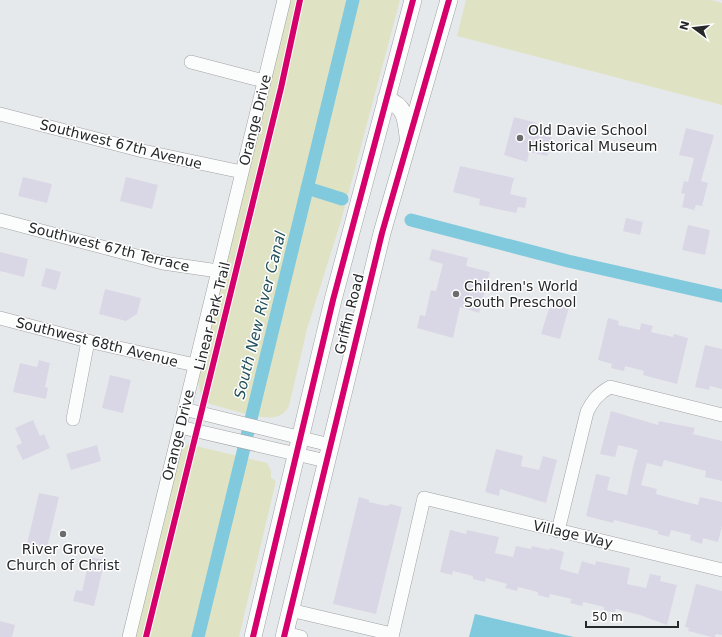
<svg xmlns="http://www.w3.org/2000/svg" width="722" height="637" font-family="'DejaVu Sans',sans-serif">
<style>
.green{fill:#dfe3c3}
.water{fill:#81cade}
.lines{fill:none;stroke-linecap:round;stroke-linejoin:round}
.canal{stroke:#81cade;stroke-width:13}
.building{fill:#d9d7e6}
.minor-casing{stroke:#a0a2a4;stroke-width:14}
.major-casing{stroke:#a0a2a4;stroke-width:18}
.minor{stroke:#fbfcfc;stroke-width:13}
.major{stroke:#fbfcfc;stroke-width:17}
.cycleway-casing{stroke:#fff;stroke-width:8}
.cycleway{stroke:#d6006c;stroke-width:6}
.poi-dot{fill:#6a6c6e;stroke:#fff;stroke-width:1.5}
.labels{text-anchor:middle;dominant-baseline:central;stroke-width:3;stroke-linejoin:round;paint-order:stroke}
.street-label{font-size:14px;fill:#27282a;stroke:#fff}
.poi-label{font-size:14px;fill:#27282a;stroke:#fff;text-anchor:start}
.water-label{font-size:15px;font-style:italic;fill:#224f5b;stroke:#fff}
</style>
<rect width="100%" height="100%" fill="#e6e9eb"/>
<!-- green -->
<path class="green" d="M290 0H400L341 221 307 329 289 406C286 411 284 414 278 416 263 422 226 408 210 404L202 399 198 382Z
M466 0H711L722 3V105L457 36Z
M191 442 196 446 267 463 271 471V478L276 481 239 637H135L178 458 182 450Z"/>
<!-- water -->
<path class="water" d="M475 614 574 637H469Z"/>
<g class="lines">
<!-- canal -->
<path class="canal" d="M307 188 342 199
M411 220 568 261 722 296
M198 637 353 0"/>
</g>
<!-- building -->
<path class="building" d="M514 117 537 123 534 132 552 137 547 156 529 152 527 162 504 155Z
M686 128 714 135 701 181 708 183 702 206 696 205 694 210 682 207 685 194 681 193 684 181 688 182 694 158 679 155Z
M460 166 514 178 510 194 527 198 525 208 518 207 516 213 479 205 480 199 453 192Z
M23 177 52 184 47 203 18 196Z
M126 177 158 185 152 209 120 201Z
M626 218 643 222 640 235 623 231Z
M688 225 710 230 705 255 682 250Z
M432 249 468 258 466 266 490 272 479 313 460 307 453 338 417 328 420 315 425 316 431 290 436 291 443 264 429 260Z
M0 252 28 259 24 277 0 271Z
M46 268 61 272 56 290 41 286Z
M105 289 141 298 137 314 126 321 99 314Z
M552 299 570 304 560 339 541 334Z
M608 318 619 321 618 325 640 330 641 323 653 326 651 332 673 337 674 334 688 338 677 384 643 375 644 371 625 366 624 371 611 368 612 364 598 360Z
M705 345 722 349V389L710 386 709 390 695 387Z
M39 360 50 363 45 387 48 388 46 399 13 392 20 363 37 367Z
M110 375 131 380 123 413 102 408Z
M611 411 658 425 659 421 695 428 693 434 722 441V481L705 477 706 471 664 460 662 467 647 463 641 485 657 489 656 494 698 505 700 497 722 502V526L718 542 703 538 702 544 690 540 691 535 671 530 669 537 658 534V531L614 520 613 523 586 516 596 474 610 477 607 490 627 495 634 463 638 450 618 445 615 457 600 454Z
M33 420 40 436 44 434 50 448 23 460 16 446 22 443 15 428Z
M97 445 101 461 71 470 66 454Z
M496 449 523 456 521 466 539 470 543 456 557 460 546 503 500 489 499 496 485 492Z
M39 493 59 497 47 548 27 544Z
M359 497 369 500V502L386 506 391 504 402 507 376 614 333 604Z
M450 530 466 534 467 530 499 537 495 553 513 557 516 546 531 549 532 546 549 550 550 548 564 552 560 569 578 574 582 561 595 565 596 561 630 568 627 584 646 588 650 574 661 576 660 581 677 585 667 625 640 615 616 609 615 613 604 610V607L583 602 582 606 570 603 572 599 550 594 549 598 538 595V592L518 587 517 591 505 588 507 584 486 578 485 582 473 579V576L453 571 452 575 440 572Z
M90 557 105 560 94 606 73 601 76 590 82 591Z
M696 584 722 591V635L716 634 715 637H712L688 631 689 628 685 627Z
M0 621 15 625 12 637H0Z"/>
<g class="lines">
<!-- minor casing -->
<g class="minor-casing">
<path id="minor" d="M191 62 264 81
M0 114 143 151 242 172
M0 220 163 263 218 271
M0 318 88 341 195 365
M184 409 330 445
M73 419 88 341
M180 427 326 461
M558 531 587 412C593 400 598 394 610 387L722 415
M290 610 392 634
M285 633 301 637
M129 637 284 0
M392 637 424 498 722 570"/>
</g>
<!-- major casing -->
<g class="major-casing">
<path id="major" d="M386 99C405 106 406 118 408 136
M253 637 333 300 413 0
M284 637 382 233 449 0"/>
</g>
<!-- minor -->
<use href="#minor" class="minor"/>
<!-- major -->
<use href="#major" class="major"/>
<!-- cycleway casing -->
<g class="cycleway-casing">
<path id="cycleway" d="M146 637 281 88 300 0
M253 637 333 300 413 0
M284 637 382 233 449 0"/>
</g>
<!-- cycleway -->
<use href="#cycleway" class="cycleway"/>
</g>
<!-- markers -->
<g class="poi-dot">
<circle cx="520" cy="138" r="4"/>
<circle cx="456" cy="294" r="4"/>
<circle cx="63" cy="534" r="4"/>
</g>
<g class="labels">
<!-- street labels -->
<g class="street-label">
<text transform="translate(255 120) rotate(-76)">Orange Drive</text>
<text transform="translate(121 144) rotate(14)">Southwest 67th Avenue</text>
<text transform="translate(109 247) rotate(14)">Southwest 67th Terrace</text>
<text transform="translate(349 314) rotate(-76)">Griffin Road</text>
<text transform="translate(212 316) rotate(-76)">Linear Park Trail</text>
<text transform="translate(97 342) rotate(14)">Southwest 68th Avenue</text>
<text transform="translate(178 435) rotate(-76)">Orange Drive</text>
<text transform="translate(573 534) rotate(13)">Village Way</text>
</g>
<!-- poi labels -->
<g class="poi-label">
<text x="528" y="130">Old Davie School<tspan x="528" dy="16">Historical Museum</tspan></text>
<text x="464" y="286">Children's World<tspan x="464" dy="16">South Preschool</tspan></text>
<text x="63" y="549" text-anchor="middle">River Grove<tspan x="63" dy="16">Church of Christ</tspan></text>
</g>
<!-- water labels -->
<g class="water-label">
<text transform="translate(260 315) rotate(-76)">South New River Canal</text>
</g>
</g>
<!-- north arrow -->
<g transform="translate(694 28) rotate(285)" stroke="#ffffff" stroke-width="3" paint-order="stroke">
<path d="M0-3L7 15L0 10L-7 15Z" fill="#27282a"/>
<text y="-6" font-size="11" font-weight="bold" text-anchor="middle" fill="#27282a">N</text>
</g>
<!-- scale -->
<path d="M586 621v6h92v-6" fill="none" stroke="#27282a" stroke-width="2"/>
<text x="592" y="621" font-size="12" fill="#27282a" stroke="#ffffff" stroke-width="3" paint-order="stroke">50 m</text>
</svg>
